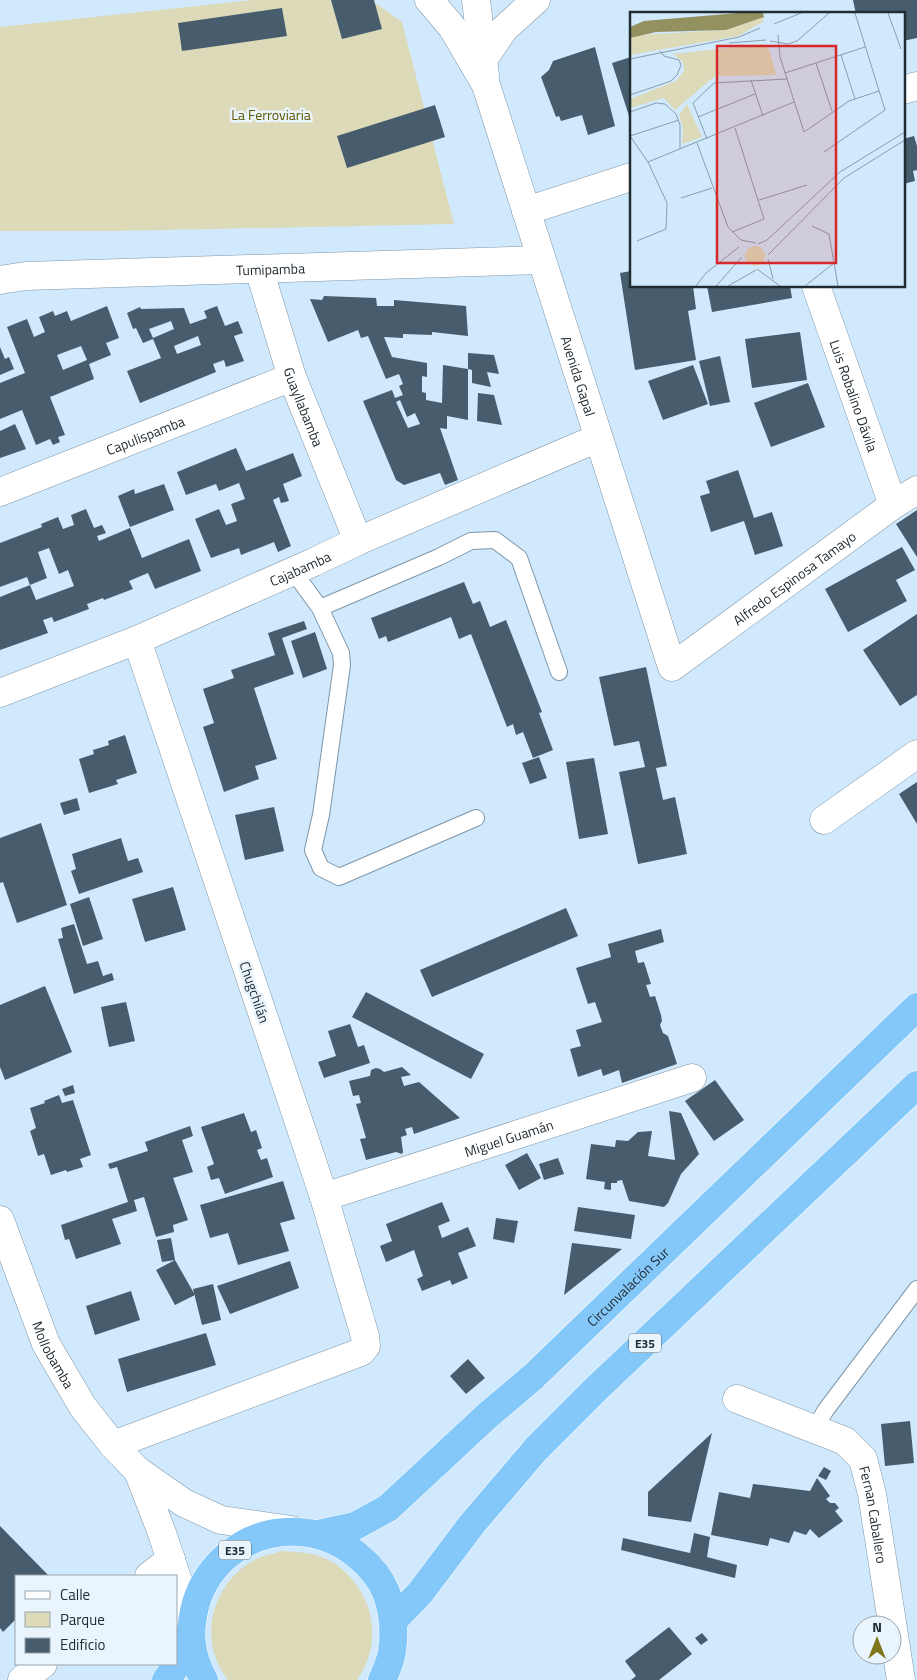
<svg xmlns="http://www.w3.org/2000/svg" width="917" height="1680" font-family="'Titillium Web',sans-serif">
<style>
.green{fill:#dcdab8}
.building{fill:#475d6e;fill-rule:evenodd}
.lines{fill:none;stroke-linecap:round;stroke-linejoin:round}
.lane-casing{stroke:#7f96a8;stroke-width:18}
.street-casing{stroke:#7f96a8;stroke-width:29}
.highway-casing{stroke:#fff;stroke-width:29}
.lane{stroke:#fff;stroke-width:16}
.street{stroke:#fff;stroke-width:28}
.highway{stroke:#84c8fa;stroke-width:28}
.labels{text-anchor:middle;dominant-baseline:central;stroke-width:5;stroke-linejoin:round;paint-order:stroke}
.shield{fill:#eaf4fc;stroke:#5e686f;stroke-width:1}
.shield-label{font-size:12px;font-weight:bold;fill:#222c33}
.park-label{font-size:14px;fill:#5e5700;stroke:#eaf4fc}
.street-label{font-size:14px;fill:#222c33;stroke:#eaf4fc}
.inset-road{fill:none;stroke:#8a9dac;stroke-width:1}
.view{fill:#d62828;fill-opacity:0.15;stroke:#d62828;stroke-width:2.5}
.inset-edge{fill:none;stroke:#222c33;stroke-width:2.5}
</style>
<rect width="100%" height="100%" fill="#d0e9fc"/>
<!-- green -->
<path class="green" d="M253 0H371L402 22 454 224 116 231H0V27Z
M282 1551C299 1552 319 1553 334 1563 373 1589 385 1641 357 1680H228C196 1640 212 1582 256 1559 264 1555 274 1554 282 1551Z"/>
<!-- building -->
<path class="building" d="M331 0H374L382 29 342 39Z
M853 0H917V38L903 41V14H856Z
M282 8 287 36 182 51 178 23Z
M595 47 615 126 588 135 582 115 561 121 559 116 556 117 541 77 549 70 553 61Z
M631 57V119H630L612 63Z
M435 105 445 137 347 168 337 136Z
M914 136 917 146V170L913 171 915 181 903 184V139Z
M631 271V286H693L696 309 688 311 696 360 635 370 620 273Z
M707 286H790L792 298 712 312Z
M324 296 376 298 377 306H394V300L466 306 468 336 432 332V335L403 334V338L384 337 392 357 427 363V377L422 376V392L426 393V400L442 403 443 365 468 369V353L494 355 499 374 487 372 491 387 472 383V370L468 369V420L447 416V429L440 428 458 480 445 485 440 473 404 485 396 480 363 401 392 390 395 398 403 395 399 386 403 384 399 374 386 379 368 336 361 338 358 330 328 342 310 299 322 300ZM400 400 407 417 415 413 420 424 408 428 396 402Z
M107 306 119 338 106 343 111 355 89 364 94 379 50 397 65 435 58 437 60 442 53 445 50 439 36 445 22 410 0 419V383L25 373 7 327 27 319 34 337 45 332 39 317 53 311 55 316 67 311 71 321ZM81 346 87 360 63 370 57 355Z
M217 306 225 326 238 321 243 333 234 336 244 361 226 367 224 360 213 364 216 372 140 403 127 371 161 358 153 339 143 343 136 328 133 329 127 313 140 307 141 309 184 308 190 324 207 318 204 311ZM171 321 174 329 153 338 149 329ZM198 336 201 345 177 354 174 346Z
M800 332 807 380 752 388 745 339Z
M0 347 5 359 9 357 14 369 0 375Z
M720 356 730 402 710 406 699 361Z
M693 365 708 404 663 420 648 381Z
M808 383 825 427 771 447 754 403Z
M478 393 494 395 502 425 477 421Z
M15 424 26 449 0 458V431Z
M236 448 246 471 293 453 302 476 283 484 289 501 281 503 279 497 273 500 291 546 278 552 274 542 241 555 239 548 211 558 195 519 219 509 226 525 237 521 231 504 245 499 239 483 219 491 216 484 186 495 177 472Z
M738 470 754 518 772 512 783 546 755 555 744 521 711 532 700 496 710 493 706 481Z
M164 484 174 510 130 527 118 496 134 489 135 494Z
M86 509 94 528 102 525 106 533 97 536 99 541 130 528 142 558 189 539 201 571 155 589 148 573 129 581 133 589 104 600 103 598 87 604 89 609 54 622 52 617 43 620 48 633 0 650V597L30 585 36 600 74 586 68 570 59 574 49 548 38 552 47 578 30 585 27 577 0 587V543L42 527 41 524 58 517 63 529 74 525 71 515Z
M917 510V557L896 524Z
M902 547 915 570 896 580 907 601 848 632 825 589Z
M464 582 473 604 480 601 490 627 506 620 542 712 539 713 553 750 533 758 523 732 516 735 513 724 507 727 471 634 459 639 451 617 388 642 386 636 379 639 371 618Z
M917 614V695L900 706 863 650Z
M304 621 307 629 282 638 294 674 254 688 277 759 255 766 259 779 224 792 203 727 214 723 203 689 234 678 231 670 275 655 268 633Z
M315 632 327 669 303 678 291 641Z
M646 667 667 766 656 768 663 800 675 797 687 854 638 864 619 772 645 767 639 741 614 746 599 677Z
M125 735 137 773 116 780 118 784 89 793 79 759 94 754 93 750 109 745 108 741Z
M539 757 547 778 530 784 522 763Z
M594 758 608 834 579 839 566 762Z
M917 782V824L899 794Z
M77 798 80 810 64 815 60 803Z
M274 807 284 851 245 860 235 815Z
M41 823 67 905 17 923 3 882 0 883V838Z
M121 838 128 861 138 858 143 872 79 894 71 871 76 869 72 854Z
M173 887 186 930 145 942 132 899Z
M89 897 103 939 83 946 70 904Z
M566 908 578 936 432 997 420 970Z
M74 924 87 964 98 961 103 976 112 973 114 980 74 994 58 939 63 938 61 928Z
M661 929 664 942 635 951 638 963 644 962 651 984 646 985 650 997 655 996 661 1015 662 1021 660 1025 663 1033 668 1036 677 1064 622 1083 619 1070 603 1076 601 1069 578 1077 570 1049 581 1046 576 1030 602 1022 595 1002 588 1004 576 968 611 957 608 944Z
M45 986 72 1052 5 1080 0 1067V1005Z
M366 992 484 1054 471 1079 352 1017Z
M126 1002 135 1041 109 1047 101 1007Z
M350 1024 358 1047 364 1045 370 1063 324 1078 318 1062 336 1056 328 1031Z
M402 1067 411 1075 401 1077 404 1086 419 1082 460 1118 414 1134 412 1127 405 1129 407 1135 401 1137 403 1152 402 1154 396 1152 366 1160 360 1139 366 1138 356 1104 361 1103 359 1095 353 1096 349 1081 370 1076 371 1070 376 1068 380 1069 384 1072Z
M715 1080 744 1120 714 1141 685 1101Z
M73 1085 75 1093 65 1096 62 1089Z
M59 1095 62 1103 73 1100 91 1155 80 1159 83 1167 67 1172 66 1170 51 1175 44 1154 38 1156 34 1143 30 1131 36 1128 30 1108 45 1103 44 1101Z
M669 1111 681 1113 699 1154 681 1174 668 1203 664 1207 629 1201 622 1180 617 1181V1183H611V1190L604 1189 605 1182 586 1179 591 1144 615 1147 616 1140 628 1141 638 1132 652 1131 648 1156 675 1160Z
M244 1113 251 1132 256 1130 262 1148 257 1150 261 1160 267 1158 273 1177 225 1194 219 1178 211 1180 207 1167 214 1164 201 1127Z
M190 1126 193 1136 182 1140 193 1172 173 1178 188 1220 173 1225 174 1232 156 1237 144 1197 134 1200 137 1211 112 1219 121 1244 76 1259 69 1239 65 1240 61 1225 128 1202 117 1167 110 1169 108 1164 148 1151 145 1142Z
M527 1153 541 1178 519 1190 505 1165Z
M558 1158 564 1174 544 1180 539 1164Z
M283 1181 295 1219 280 1223 289 1251 238 1265 228 1233 210 1238 200 1205Z
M442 1202 450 1221 438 1226 442 1238 468 1227 476 1246 458 1253 468 1278 452 1285 450 1280 422 1291 417 1279 423 1276 414 1250 386 1262 380 1246 392 1241 386 1224Z
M578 1207 635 1215 631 1239 574 1231Z
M496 1218 518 1221 514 1243 493 1239Z
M171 1238 175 1260 162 1262 157 1240Z
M572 1243 622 1249 564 1295Z
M175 1260 195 1295 175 1305 156 1270Z
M290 1261 299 1288 230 1314 217 1286Z
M213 1284 221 1320 202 1325 193 1289Z
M131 1291 140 1320 95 1335 86 1306Z
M206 1333 216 1365 127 1392 118 1359Z
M468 1359 485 1378 466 1394 450 1376Z
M910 1421 914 1463 885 1466 881 1424Z
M712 1433 691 1522 648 1516V1492Z
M824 1467 831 1471 826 1480 818 1476Z
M817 1478 830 1496 826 1499 830 1503H835L839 1508 835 1511 843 1521 819 1538 810 1529 806 1535 794 1531 789 1543 770 1538 768 1546 711 1535 719 1492 750 1498 753 1484 810 1491Z
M0 1526 49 1576H16V1619L3 1632 0 1628Z
M694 1533 710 1537 707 1557 737 1565 735 1578 621 1550 623 1538 690 1553Z
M669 1627 692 1654 659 1680H631L636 1676 625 1661Z
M702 1633 708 1640 701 1645 695 1638Z"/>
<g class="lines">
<!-- lane casing -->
<g class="lane-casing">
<path id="lane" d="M293 571 320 608 439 557 471 541 495 540 519 558 559 672
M320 608 341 653 342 665 321 815 313 850 321 868 339 877 476 818
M815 1429 825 1411 917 1289"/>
</g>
<!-- street casing -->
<g class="street-casing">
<g id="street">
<path id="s1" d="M429 0 452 27 486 85 672 667 893 505 917 490"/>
<path d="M476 0 485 76"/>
<path d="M484 58 504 29 536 0"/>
<path d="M903 90 917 86"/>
<path d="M526 211 631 177"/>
<path id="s2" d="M259 269 292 377 358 541"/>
<path id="s3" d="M0 280 26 276 541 260"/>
<path id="s4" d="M816 286 893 505"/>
<path id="s5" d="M0 492 292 377"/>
<path id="s6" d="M0 693 137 640 314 562 358 541 598 438"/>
<path d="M824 820 917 754"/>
<path id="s7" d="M324 1197 692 1078"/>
<path id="s8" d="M0 1220 46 1344 83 1407 113 1445 138 1471 184 1503 221 1520 292 1530"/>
<path id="s9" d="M737 1399 845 1441 863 1459 872 1494 901 1680"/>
<path d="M113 1445 361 1352 366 1346 365 1336 324 1197 137 640"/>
<path d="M138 1471 162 1533 191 1621"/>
<path d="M149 1576 171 1559"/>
<path d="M22 1680 43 1664"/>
</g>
</g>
<!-- highway casing -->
<g class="highway-casing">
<g id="highway">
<path id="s10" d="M318 1534 355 1526 388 1508 488 1415 534 1376 917 1007"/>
<path d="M394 1620 420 1593 472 1524 536 1449 597 1388 917 1085"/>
<path d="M166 1680 174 1669 190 1632"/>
<path d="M204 1680C190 1655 188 1631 196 1603 202 1583 213 1567 229 1554 268 1523 321 1525 358 1556 369 1565 380 1578 386 1592 393 1611 395 1631 392 1651 391 1661 386 1671 382 1680"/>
</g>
</g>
<!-- lane -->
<use href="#lane" class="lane"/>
<!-- street -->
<use href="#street" class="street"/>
<!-- highway -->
<use href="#highway" class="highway"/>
</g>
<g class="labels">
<!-- shield labels -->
<g class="shield">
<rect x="629" y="1333.5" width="32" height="19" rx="4"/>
<rect x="219" y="1540.5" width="32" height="19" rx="4"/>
</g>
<g class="shield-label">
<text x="645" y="1343">E35</text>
<text x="235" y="1550">E35</text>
</g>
<!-- park labels -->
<g class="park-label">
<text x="271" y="114">La Ferroviaria</text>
</g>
<!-- street labels -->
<g class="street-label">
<text stroke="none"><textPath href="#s3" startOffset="271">Tumipamba</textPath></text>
<text stroke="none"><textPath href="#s1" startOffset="408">Avenida Gapal</textPath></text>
<text stroke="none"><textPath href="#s4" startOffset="116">Luis Robalino Dávila</textPath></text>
<text stroke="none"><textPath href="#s2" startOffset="145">Guayllabamba</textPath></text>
<text stroke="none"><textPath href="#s5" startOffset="156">Capulispamba</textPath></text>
<text stroke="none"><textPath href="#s6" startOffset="325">Cajabamba</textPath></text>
<text stroke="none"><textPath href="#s1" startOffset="865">Alfredo Espinosa Tamayo</textPath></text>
<text transform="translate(255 992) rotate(71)">Chugchilán</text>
<text stroke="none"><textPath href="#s7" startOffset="194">Miguel Guamán</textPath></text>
<text stroke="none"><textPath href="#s10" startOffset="402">Circunvalación Sur</textPath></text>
<text stroke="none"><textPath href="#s8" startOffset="145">Mollobamba</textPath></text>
<text stroke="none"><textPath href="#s9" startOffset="198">Fernan Caballero</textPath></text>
</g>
</g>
<!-- overview -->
<g transform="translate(630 12)">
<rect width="275" height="275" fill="#d0e9fc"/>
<path d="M134 5 133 10 108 24 0 43V26L8 23 96 18ZM133 32 139 37 146 63 85 64 45 98 34 86 0 96V87L46 69 54 59 53 50 43 42ZM57 92 72 125 52 132 53 116 49 103ZM115 244a10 10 0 1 1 20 0a10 10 0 1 1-20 0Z" fill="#dcdab8"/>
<path d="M108 1H133L134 5 96 18 26 20 0 26V15L14 9Z" fill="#949161"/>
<path class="inset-road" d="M258 1 271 37M144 12 171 1M148 23 150 45 174 120 219 89 249 79M140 29 158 32 167 29 199 1M99 31 136 28M211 43 225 87M0 47 109 25 130 16M186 51 202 99M155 61 235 35M121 68 133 104M0 83 41 69 47 63 51 53 49 48 34 44 30 39M0 100 26 91 35 92 46 102 50 113V137M68 105 125 82M0 124 18 150 37 191 36 217 7 229M0 124 49 108M77 127 63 91 84 71 157 67M67 131 98 215 111 228 126 231M194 140 255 98 225 1M18 150 164 90M51 186 82 176M129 188 177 173M182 214 199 222 208 274M102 220 134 207 105 116M128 232 137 228 210 160 275 120M138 243 214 166 275 128M138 247 143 267M127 257 150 274M66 274 76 261 109 235M86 274 112 245M98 274 126 258M175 274 204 251"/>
<path class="view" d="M87 34H206V251H87Z"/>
<rect width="275" height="275" class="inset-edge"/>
</g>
<!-- legend -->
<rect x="15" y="1575" width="162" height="90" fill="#eaf4fc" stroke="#9aa4ac"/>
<rect x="25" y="1591" width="25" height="8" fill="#ffffff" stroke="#9aa4ac"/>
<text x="60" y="1600" font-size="15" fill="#222c33">Calle</text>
<rect x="25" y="1612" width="25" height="15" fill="#dcdab8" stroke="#9aa4ac"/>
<text x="60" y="1625" font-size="15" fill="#222c33">Parque</text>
<rect x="25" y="1638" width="25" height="15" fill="#475d6e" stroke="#9aa4ac"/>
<text x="60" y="1650" font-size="15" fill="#222c33">Edificio</text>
<!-- north arrow -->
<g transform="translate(877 1640)"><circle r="24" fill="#eaf4fc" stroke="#9aa4ac"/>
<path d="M0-4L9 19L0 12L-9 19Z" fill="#7e761a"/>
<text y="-8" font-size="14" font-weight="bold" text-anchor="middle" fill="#222c33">N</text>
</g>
</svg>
